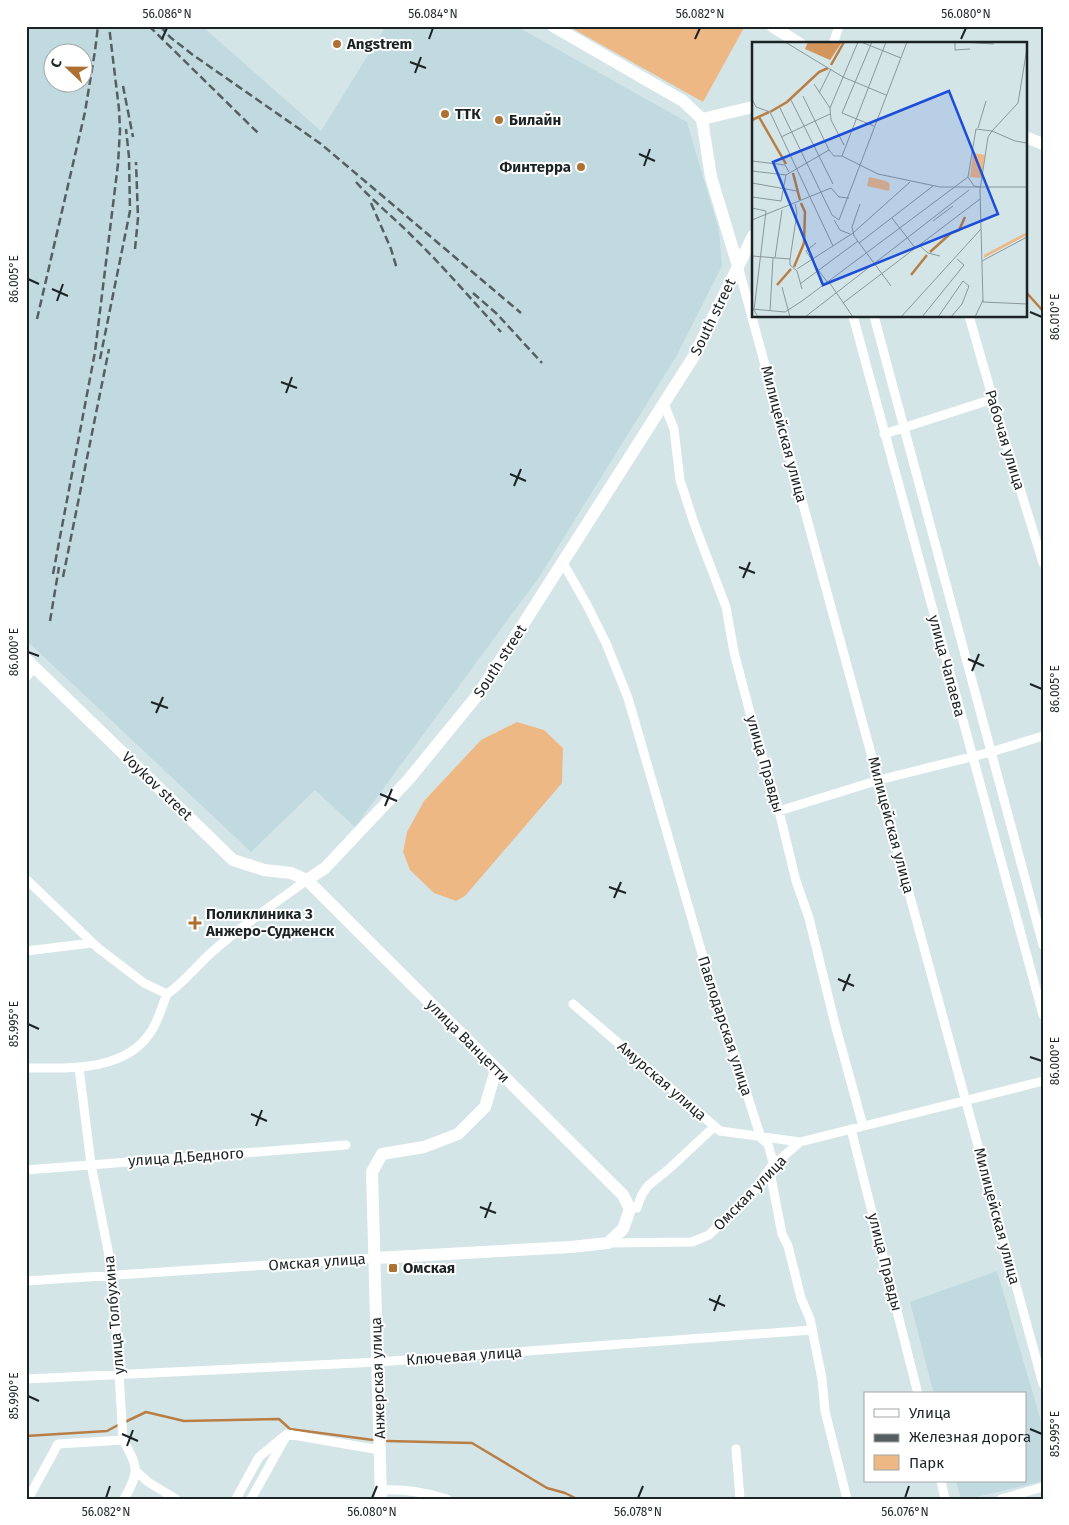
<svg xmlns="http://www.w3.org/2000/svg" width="1069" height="1525" font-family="'Fira Sans',sans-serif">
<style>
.built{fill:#c0dadf;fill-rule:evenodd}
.green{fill:#eeb885}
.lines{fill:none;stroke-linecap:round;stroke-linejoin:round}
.stream{stroke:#b87e44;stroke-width:2.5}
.street{stroke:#fff;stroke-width:9}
.secondary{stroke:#fff;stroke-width:12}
.rail{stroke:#555f61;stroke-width:2.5;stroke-dasharray:8 4;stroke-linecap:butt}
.ticks{fill:none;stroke:#1c2324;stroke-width:2}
.poi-dot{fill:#ac7133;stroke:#fff;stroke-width:2}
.labels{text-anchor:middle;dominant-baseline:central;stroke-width:4;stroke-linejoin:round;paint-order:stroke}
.poi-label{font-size:15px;font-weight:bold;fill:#1c2324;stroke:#fff;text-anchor:start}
.street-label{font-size:15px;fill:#1c2324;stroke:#fff}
.inset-river{fill:none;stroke:#b87e44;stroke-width:2.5}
.inset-road{fill:none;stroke:#8a979a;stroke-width:1}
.view{fill:#1d4ed8;fill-opacity:0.15;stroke:#1d4ed8;stroke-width:2.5}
.inset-edge{fill:none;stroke:#1c2324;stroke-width:2.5}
.neatline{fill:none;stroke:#1c2324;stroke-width:2}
.ticks-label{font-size:12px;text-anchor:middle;fill:#1c2324}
</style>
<rect width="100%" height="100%" fill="#d4e5e8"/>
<!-- built -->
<path class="built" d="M26 26H202L321 131 386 26H516L687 122 719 231 722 266 677 355 540 576 355 827 315 790 251 852 26 640ZM52 52H82V82H52Z
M997 1271 1043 1428V1481L968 1499H961L956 1481H1025V1394H934L910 1302Z"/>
<!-- green -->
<path class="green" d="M568 26H745L703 102Z
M517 722 544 730 563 748 562 783 465 896 456 901 434 893 410 870 403 852 407 832 424 801 481 740Z"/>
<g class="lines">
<!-- stream -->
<path class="stream" d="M1025 291 1043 311
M125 1422 146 1412 184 1421 279 1419 290 1429 373 1440
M26 1436 107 1431 120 1424
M387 1441 472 1443 547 1488 565 1493 577 1499"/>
<!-- street -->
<path class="street" d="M833 44 839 26
M738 266 1043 1384
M853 316 1043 1015
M874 316 1043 945
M969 316 1001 427 1043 563
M664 404 674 429 680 480 694 523 726 607 734 652 754 728 779 811 796 881 809 918 835 1024 863 1126
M884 434 993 399
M563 563 587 605 606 643 628 698 703 957 761 1138 768 1144 773 1162 770 1172 782 1234 788 1246 801 1298 810 1319 822 1379 825 1411 847 1499
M26 677 35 667
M779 811 879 780 991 752 1043 736
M26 879 98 948 144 983 167 994C184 983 196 966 212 952 241 926 275 903 307 880
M26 951 92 943
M573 1004 720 1131 800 1142 1043 1081
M26 1068C68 1068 124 1072 150 1033 158 1022 162 1006 167 994
M79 1068 91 1164 113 1276 123 1440C138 1467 140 1471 124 1499
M851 1129 918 1394
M26 1170 346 1145
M637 1208C645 1181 653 1184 671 1167 686 1153 700 1140 715 1126
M608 1243 692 1242 709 1235 752 1193 771 1167 800 1142
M26 1281 375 1258
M26 1379 378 1362 812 1330
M287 1434 380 1450
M736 1449 740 1499
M136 1471 148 1482 176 1499
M941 1481 945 1499
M381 1490C407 1489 422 1492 447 1499
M28 1499 58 1444 123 1440
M236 1499 259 1457 287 1434
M251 1499 285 1438
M1001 1499 1043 1487"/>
<!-- secondary -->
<path class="secondary" d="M553 26 683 101 702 119
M772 26 800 44
M702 119 711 177 738 266
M702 119 753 107
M1025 137 1043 144
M26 659 233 860 264 870 291 873 307 880 623 1195 630 1209 623 1229 608 1243 571 1247 375 1258
M307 880 325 868 409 779 480 692 694 356 753 236
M381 1499 372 1172 382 1154 424 1147 458 1134 485 1107 496 1070"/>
<!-- rail -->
<path class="rail" d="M149 26 258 133
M160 26 170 37 193 55 321 144 521 313
M123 86 133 137
M356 182C373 201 393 217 411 235 443 266 472 300 501 332
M371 203 391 249 397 269
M135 249 138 218 136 162
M473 293 497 314 542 363
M37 319 85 112 95 51 98 26
M100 359 130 211 129 157 126 129
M53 574 95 352 118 164 120 130 119 109 109 26
M63 577 109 349
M50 621 59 567"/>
</g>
<!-- ticks -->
<path class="ticks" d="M162 39 167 28M429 39 433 28M695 39 700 28M961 39 966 28M410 62 426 68M415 73 421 57M639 154 655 161M644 166 650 149M28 279 39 284M52 289 68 296M57 301 63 284M1030 312 1042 317M281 382 297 388M286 393 292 377M510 474 526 481M514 486 521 469M739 567 755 573M743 578 750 562M28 652 39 656M968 659 984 666M972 671 979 654M1030 684 1042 689M151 702 168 708M156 713 163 697M380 794 397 801M385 806 392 789M609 887 626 893M614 898 621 882M838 979 854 986M843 991 850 974M28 1024 39 1029M1030 1057 1042 1061M251 1114 267 1121M256 1126 262 1110M480 1207 496 1213M485 1218 491 1202M709 1299 725 1306M714 1311 720 1295M28 1396 39 1401M1030 1429 1042 1434M122 1434 138 1441M127 1446 133 1430M106 1498 110 1486M372 1498 377 1486M638 1498 643 1486M905 1498 909 1486"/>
<!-- markers -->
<g class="poi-dot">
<circle cx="337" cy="44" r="5"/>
<circle cx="445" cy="114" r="5"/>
<circle cx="499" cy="120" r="5"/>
<circle cx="581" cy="167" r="5"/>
<path d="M192.5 915.5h5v5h5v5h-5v5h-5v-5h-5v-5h5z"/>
<rect x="388" y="1263" width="10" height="10" rx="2.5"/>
</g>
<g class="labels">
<!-- poi labels -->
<g class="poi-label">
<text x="347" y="44">Angstrem</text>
<text x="455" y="114">ТТК</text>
<text x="509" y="120">Билайн</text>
<text x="571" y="167" text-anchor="end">Финтерра</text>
<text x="206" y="914">Поликлиника 3<tspan x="206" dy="17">Анжеро-Судженск</tspan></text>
<text x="403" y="1268">Омская</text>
</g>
<!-- street labels -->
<g class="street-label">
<text transform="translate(713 317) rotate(-64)">South street</text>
<text transform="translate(784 434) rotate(75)">Милицейская улица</text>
<text transform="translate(1005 440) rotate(73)">Рабочая улица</text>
<text transform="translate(500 661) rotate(-57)">South street</text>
<text transform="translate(947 666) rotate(75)">улица Чапаева</text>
<text transform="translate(765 764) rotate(74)">улица Правды</text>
<text transform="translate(157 786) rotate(44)">Voykov street</text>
<text transform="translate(891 825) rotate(75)">Милицейская улица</text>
<text transform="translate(725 1026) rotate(72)">Павлодарская улица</text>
<text transform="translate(468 1041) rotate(45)">улица Ванцетти</text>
<text transform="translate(662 1081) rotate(41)">Амурская улица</text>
<text transform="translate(186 1157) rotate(-4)">улица Д.Бедного</text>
<text transform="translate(750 1193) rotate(-46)">Омская улица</text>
<text transform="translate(997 1216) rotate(75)">Милицейская улица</text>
<text transform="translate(317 1262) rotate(-4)">Омская улица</text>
<text transform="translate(885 1262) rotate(76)">улица Правды</text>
<text transform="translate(114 1315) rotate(-95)">улица Толбухина</text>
<text transform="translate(464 1356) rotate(-4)">Ключевая улица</text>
<text transform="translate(378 1378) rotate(-92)">Анжерская улица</text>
</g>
</g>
<!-- overview -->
<g transform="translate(752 42)">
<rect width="275" height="275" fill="#d4e5e8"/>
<path d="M221 111 233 113 229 136 218 135ZM117 135 134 139 138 142 137 149 115 144ZM275 190V193L232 216V213Z" fill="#eeb885"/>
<path d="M56 0H90L78 18 53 7Z" fill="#d2965d"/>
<path class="inset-river" d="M79 23 92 0M18 70 35 60 67 30 76 26M7 75 34 122M0 78 17 70M41 131 48 158M178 210 199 191 207 188 213 175M42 225 52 201 53 170 49 161M159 233 175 213M25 243 39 227"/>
<path class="inset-road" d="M33 0 91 35 134 53M109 0 149 16M120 0 90 71 122 84M134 0 90 114 126 132 188 145H275M203 0V8L218 7M211 0 242 2M275 6 266 61 240 89 263 99 275 101M62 42 78 66M67 51 79 27M51 54 77 108 82 114H90M0 57 4 65 18 70 81 204M39 58 81 142M28 66 80 173 87 178 155 0M226 86 234 59M29 95 78 72M92 103 79 78 78 66 106 0M0 119 33 123 37 130M0 129 34 133 77 108M216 135 224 87 240 89 236 95 228 148 231 260 275 262M216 135 222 144 228 145M0 141 45 149M0 146V180M0 155 29 159 34 133M108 162 100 185 102 194 139 244M0 166 14 169 2 268 6 275M140 176 164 207M0 178 79 146 87 155 97 156M82 178 88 188 98 192M181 179 201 164M64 201 54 209 67 229M107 201 181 144M168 204 176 211 188 214M0 214 38 217V223L45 229 50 247M23 216 30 168M38 217 45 171 43 162M230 219 275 195M45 227 101 191 158 140M67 229 76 241M77 240 101 275M48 242 106 199M30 245 38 275M91 261 228 157M0 267 33 270 50 259 216 135M18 269 21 216M53 275 217 148M149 275 229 187M170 275 212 223 205 217M186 275 211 239 217 244 210 262 199 275M223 275 231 258"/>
<path class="view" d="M197 49 246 172 71 243 21 120Z"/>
<rect width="275" height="275" class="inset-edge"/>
</g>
<!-- border -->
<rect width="1069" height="1525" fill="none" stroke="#ffffff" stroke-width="55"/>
<!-- legend -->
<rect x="864" y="1392" width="162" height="90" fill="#ffffff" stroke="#a4a7a7"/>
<rect x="874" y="1409" width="25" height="8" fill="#ffffff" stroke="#a4a7a7"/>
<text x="909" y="1418" font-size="15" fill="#1c2324">Улица</text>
<rect x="874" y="1434" width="25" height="8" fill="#555f61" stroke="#a4a7a7"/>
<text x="909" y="1442" font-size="15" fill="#1c2324">Железная дорога</text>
<rect x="874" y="1455" width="25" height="15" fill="#eeb885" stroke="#a4a7a7"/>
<text x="909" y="1468" font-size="15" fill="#1c2324">Парк</text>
<!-- north arrow -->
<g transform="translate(68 68) rotate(292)"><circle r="24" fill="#ffffff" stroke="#a4a7a7"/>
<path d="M0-4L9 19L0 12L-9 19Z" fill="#ac7133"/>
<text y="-8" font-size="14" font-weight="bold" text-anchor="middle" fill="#1c2324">С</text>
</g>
<rect x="28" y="28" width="1014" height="1470" class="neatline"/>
<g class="ticks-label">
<text x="167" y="18">56.086°N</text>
<text x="433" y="18">56.084°N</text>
<text x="700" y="18">56.082°N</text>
<text x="966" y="18">56.080°N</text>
<text transform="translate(14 279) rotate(-90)" y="4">86.005°E</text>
<text transform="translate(1055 317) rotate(-90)" y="4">86.010°E</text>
<text transform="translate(14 652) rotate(-90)" y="4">86.000°E</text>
<text transform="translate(1055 689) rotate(-90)" y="4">86.005°E</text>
<text transform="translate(14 1024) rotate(-90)" y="4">85.995°E</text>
<text transform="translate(1055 1061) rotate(-90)" y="4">86.000°E</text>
<text transform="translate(14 1396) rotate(-90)" y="4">85.990°E</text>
<text transform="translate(1055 1434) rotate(-90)" y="4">85.995°E</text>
<text x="106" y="1516">56.082°N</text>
<text x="372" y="1516">56.080°N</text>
<text x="638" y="1516">56.078°N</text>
<text x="905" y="1516">56.076°N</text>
</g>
</svg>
